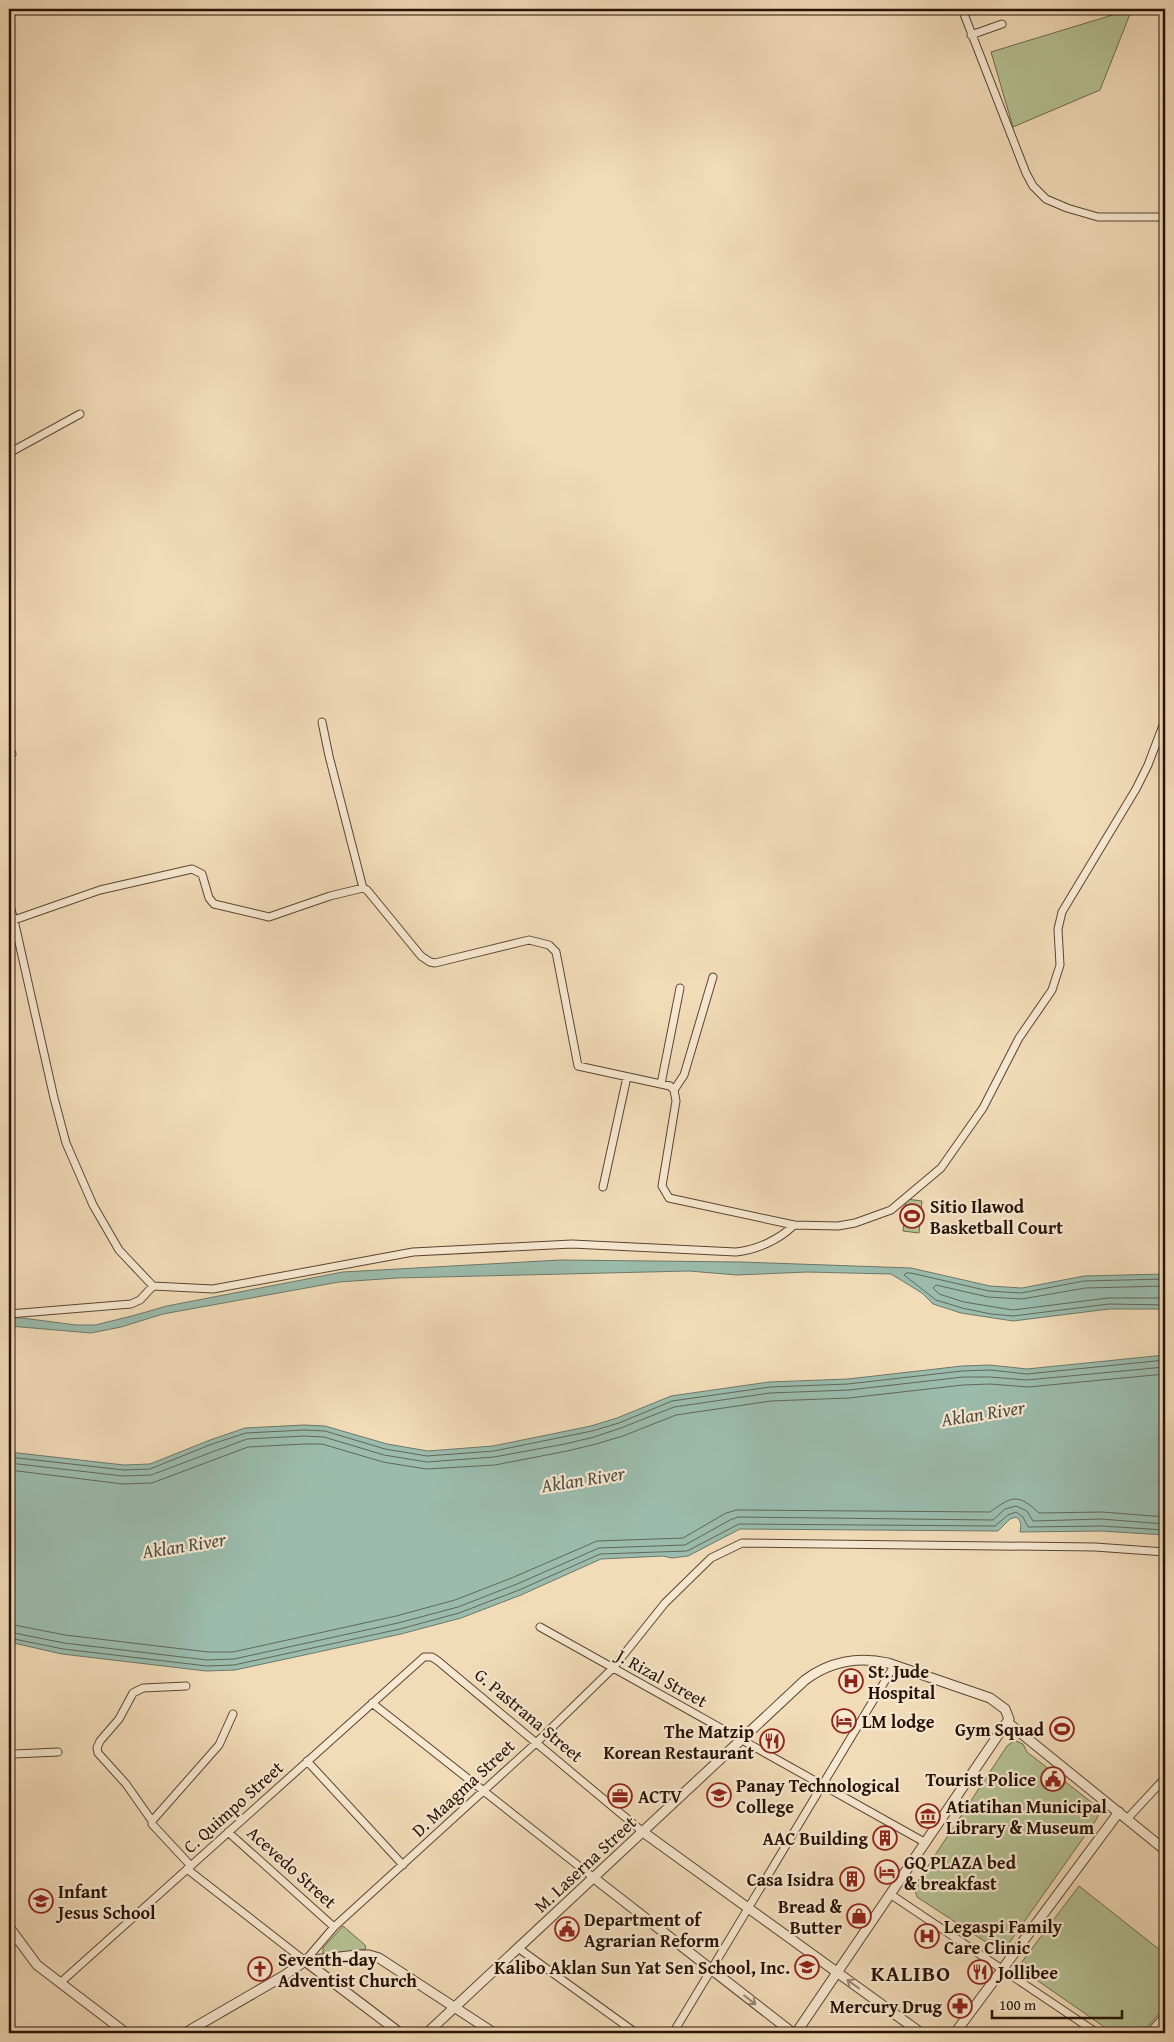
<svg xmlns="http://www.w3.org/2000/svg" width="1174" height="2042" font-family="'Gentium Book Plus',serif">
<style>
.green{fill:#b5c293;stroke:#6e6a4c}
.water{fill:#9bbcad;stroke:#6d786a}
.lines{fill:none;stroke-linecap:round;stroke-linejoin:round}
.shore{stroke:#61665a;stroke-width:1}
.minor-casing{stroke:#5a4432;stroke-width:9}
.tertiary-casing{stroke:#5a4432;stroke-width:11}
.minor{stroke:#f7e8d1;stroke-width:7}
.tertiary{stroke:#f7e8d1;stroke-width:9}
.oneway{stroke:#998776}
.labels{text-anchor:middle;dominant-baseline:central;stroke-width:4.5;stroke-linejoin:round;paint-order:stroke}
.poi-label{font-size:18px;font-weight:bold;fill:#271106;stroke:#f7e8d1;text-anchor:start}
.street-label{font-size:18px;fill:#271106;stroke:#f7e8d1}
.water-label{font-size:19px;font-style:italic;fill:#504d40;stroke:#f7e8d1}
.district-label{font-size:22px;font-weight:bold;letter-spacing:1px;fill:#271106;stroke:#f7e8d1}
</style>
<rect width="100%" height="100%" fill="#f2dcb8"/>
<filter id="stains"><feTurbulence type="fractalNoise" baseFrequency=".004" numOctaves="4"/><feColorMatrix values="0 0 0 0 .2 0 0 0 0 .09 0 0 0 0 .02 0 0 0 .5 -.17"/></filter>
<radialGradient id="worn" r=".72"><stop offset=".6" stop-color="#630" stop-opacity="0"/><stop offset="1" stop-color="#630" stop-opacity=".3"/></radialGradient>
<!-- green -->
<path class="green" d="M1132 9 1100 90 1013 127 991 52Z
M906 1199 922 1201 919 1233 903 1231Z
M1016 1741 1023 1744 1027 1752 1095 1805 1099 1814 1096 1820 1007 1946 998 1950 917 1897 914 1887 1007 1746 1011 1743Z
M1079 1886 1165 1954V2007L1142 2033H1113L1018 1967Z
M343 1926 365 1945 366 1949 325 1956 323 1954V1948Z"/>
<!-- water -->
<path class="water" d="M561 1260 741 1262 911 1268 990 1286 1022 1288 1084 1276 1165 1274V1309H1109L1013 1321 961 1313 933 1304 922 1293 891 1274 807 1272 737 1275 689 1271 397 1278 339 1282 163 1314 121 1327 91 1333 9 1326V1318H22L76 1325H95L132 1316 167 1306 343 1272Z
M1165 1355V1535L1101 1531 1020 1532C1021 1526 1022 1521 1016 1517L1010 1519 998 1531 740 1529 688 1556 672 1558 663 1556 601 1559 521 1595 461 1618 401 1634 235 1670 206 1671 62 1654 9 1642V1452L124 1465 150 1464 210 1440 245 1428 304 1425 325 1426 387 1444 428 1451 493 1446 591 1426 617 1418 671 1396 769 1382 848 1379 962 1366 990 1365 1027 1369Z"/>
<g class="lines">
<!-- shore -->
<path class="shore" d="M1165 1279 1084 1281 1021 1293 989 1291 911 1273H906L904 1275 936 1300 962 1308 991 1314 1013 1316 1109 1304 1165 1305
M1165 1286 1085 1288 1022 1299 988 1297 936 1285 933 1288 939 1294 964 1302 1013 1310 1108 1298H1165
M9 1457 124 1470 150 1469 212 1444 246 1433 304 1430 325 1431 385 1449 427 1456 494 1451 592 1431 619 1423 672 1401 770 1387 848 1384 962 1371 990 1370 1027 1374 1165 1360
M9 1463 123 1476 151 1475 247 1439 304 1436 324 1437 384 1455 427 1462 494 1457 565 1444 594 1437 621 1428 674 1407 770 1393 849 1390 963 1377H990L1027 1380 1165 1367
M9 1470 123 1484 152 1483 248 1447 304 1444H322L383 1462 426 1469 495 1465 567 1451 596 1444 623 1436 676 1415 771 1401 849 1398 963 1385 990 1384 1028 1387 1165 1374
M9 1624 65 1635 208 1652H233L396 1616 455 1600 514 1577 597 1541 683 1538 726 1513 737 1510 990 1512C1012 1496 1018 1493 1039 1513L1102 1512 1165 1517
M9 1632 64 1643 207 1660 234 1659 398 1623 458 1607 517 1584 599 1548 685 1545 730 1520 738 1517 993 1520 1005 1509 1016 1506 1027 1511 1033 1521 1101 1519 1165 1524
M9 1638 63 1649 207 1666 234 1665 400 1629 459 1613 519 1590 600 1554 687 1551 739 1524 995 1526 1008 1515 1016 1512 1023 1517 1028 1527 1101 1526 1165 1530"/>
<!-- minor casing -->
<g class="minor-casing">
<path id="minor" d="M962 9 1026 173 1033 186 1046 199 1067 208 1098 217H1165
M971 35 1002 24
M9 453 80 414
M322 722 329 756 363 888
M9 747 12 754
M9 903 14 920 54 1098 66 1143 93 1205 119 1250 153 1286 213 1289 413 1252 572 1244 736 1252C756 1250 779 1240 794 1225
M14 920 100 890 192 869 202 874 209 898 214 904 269 917 330 896 363 888 367 890 421 956 430 962 435 963 529 940 549 945 556 952 578 1066 670 1086 674 1090 676 1101 662 1186 669 1198 794 1225 838 1226 855 1223 891 1210 941 1168 983 1108 1019 1038 1052 990 1060 965 1058 929 1062 912 1136 789 1148 765 1165 720
M661 1084 680 988
M674 1090 684 1075 713 977
M603 1187 627 1077
M9 1314 131 1304 140 1300 153 1286
M540 1627 926 1843
M372 1703 594 1878
M9 1756 14 1754 58 1752
M307 1761 403 1865
M1127 1819 1165 1778
M152 1821 126 1784 98 1753 97 1748 100 1741 119 1719 133 1693 143 1688 186 1686
M228 1832 334 1927
M191 1866 152 1824V1821L219 1745 233 1714
M187 1869 305 1961 334 1927 536 1743 613 1668 665 1603 711 1558 742 1543 1095 1547 1165 1552
M890 1894 1097 2033
M9 1941 15 1937
M518 1948 636 2033
M60 1983 424 1657H432L438 1661 643 1832
M673 2033 894 1666"/>
</g>
<!-- tertiary casing -->
<g class="tertiary-casing">
<path id="tertiary" d="M1007 1722 1165 1850
M643 1832 921 2033
M594 1878 793 2033
M9 1927 37 1965 126 2033
M305 1961 400 2033
M185 2033 285 1975 305 1961 357 1955H369L379 1958 494 2033
M427 2033 805 1680C829 1662 858 1656 888 1663L990 1698 1005 1709 1009 1719 796 2033
M955 2033 1119 1812
M1151 2033 1165 2017"/>
</g>
<!-- minor -->
<use href="#minor" class="minor"/>
<!-- tertiary -->
<use href="#tertiary" class="tertiary"/>
</g>
<!-- one-way arrows -->
<defs><path id="oneway-shaft" d="M-6 0H5M1.5-3L5.5 0L1.5 3" fill="none" stroke-width="1.6" stroke-linecap="round" stroke-linejoin="round" transform="scale(1.25)"/></defs>
<g class="oneway">
<use href="#oneway-shaft" transform="translate(853 1984) rotate(-144)"/>
<use href="#oneway-shaft" transform="translate(750 2000) rotate(38)"/>
</g>
<!-- icons -->
<defs>
<g id="stadium-ring" transform="scale(1.25)"><circle r="9.5" fill="#f7e8d1" stroke="#8f2418" stroke-width="1.5"/><path d="M0-5a6.5 5 0 1 0 0 10a6.5 5 0 1 0 0-10ZM-3.5-1.8h7v3.6h-7Z" fill="#8f2418"/></g>
<g id="hospital-ring" transform="scale(1.25)"><circle r="9.5" fill="#f7e8d1" stroke="#8f2418" stroke-width="1.5"/><path d="M-5-5h3v3.5h4V-5h3V5h-3V1.5h-4V5h-3Z" fill="#8f2418"/></g>
<g id="hotel-ring" transform="scale(1.25)"><circle r="9.5" fill="#f7e8d1" stroke="#8f2418" stroke-width="1.5"/><path d="M-6-4.5h1.5V1H6V5H4.5V3h-9V5H-6ZM-4 0a1.8 1.8 0 1 1 3.6 0ZM.5 0V-2.5h3Q6-2.5 6 0Z" fill="#8f2418"/></g>
<g id="restaurant-ring" transform="scale(1.25)"><circle r="9.5" fill="#f7e8d1" stroke="#8f2418" stroke-width="1.5"/><path d="M-5-6h1v4h1v-4h1v4h1v-4h1v5L-1.5 .5V6h-2V.5L-5-1ZM5-6V6H3V1.5H1.5Q1.5-4 5-6Z" fill="#8f2418"/></g>
<g id="civic-ring" transform="scale(1.25)"><circle r="9.5" fill="#f7e8d1" stroke="#8f2418" stroke-width="1.5"/><path d="M-.6-6.5H3V-4.5H.6V-3L4-1V1h2V6H-6V1h2V-1L-.6-3ZM-1.2 2.5V6h2.4V2.5Z" fill="#8f2418"/></g>
<g id="university-ring" transform="scale(1.25)"><circle r="9.5" fill="#f7e8d1" stroke="#8f2418" stroke-width="1.5"/><path d="M0-5L7-2L0 1L-7-2ZM-4 1L0 2.5L4 1V4Q0 6-4 4Z" fill="#8f2418"/></g>
<g id="office-ring" transform="scale(1.25)"><circle r="9.5" fill="#f7e8d1" stroke="#8f2418" stroke-width="1.5"/><path d="M-6-3h4V-5.5h4V-3h4V5H-6ZM-1-4.5V-3h2v-1.5ZM-6 0V1H6V0Z" fill="#8f2418"/></g>
<g id="museum-ring" transform="scale(1.25)"><circle r="9.5" fill="#f7e8d1" stroke="#8f2418" stroke-width="1.5"/><path d="M0-6L6-3V-2H-6V-3ZM-5-1h2V3h-2ZM-1-1h2V3h-2ZM3-1h2V3H3ZM-6 4H6V6H-6Z" fill="#8f2418"/></g>
<g id="building-ring" transform="scale(1.25)"><circle r="9.5" fill="#f7e8d1" stroke="#8f2418" stroke-width="1.5"/><path d="M-4-6H4V6H1V3H-1V6H-4ZM-2.5-4.3h1.7v1.8h-1.7ZM.8-4.3h1.7v1.8H.8ZM-2.5-1h1.7V.8h-1.7ZM.8-1h1.7V.8H.8Z" fill="#8f2418"/></g>
<g id="school-ring" transform="scale(1.25)"><circle r="9.5" fill="#f7e8d1" stroke="#8f2418" stroke-width="1.5"/><path d="M0-5L7-2L0 1L-7-2ZM-4 1L0 2.5L4 1V4Q0 6-4 4Z" fill="#8f2418"/></g>
<g id="shop-ring" transform="scale(1.25)"><circle r="9.5" fill="#f7e8d1" stroke="#8f2418" stroke-width="1.5"/><path d="M-5-2.5h2.3a2.7 3.5 0 0 1 5.4 0H5L5.5 6h-11ZM-1.5-2.5h3a1.5 2.3 0 0 0-3 0Z" fill="#8f2418"/></g>
<g id="church-ring" transform="scale(1.25)"><circle r="9.5" fill="#f7e8d1" stroke="#8f2418" stroke-width="1.5"/><path d="M-1.2-6h2.4v3.5h3.3v2.4h-3.3V6h-2.4V-.1h-3.3v-2.4h3.3Z" fill="#8f2418"/></g>
<g id="pharmacy-ring" transform="scale(1.25)"><circle r="9.5" fill="#f7e8d1" stroke="#8f2418" stroke-width="1.5"/><path d="M-2-6h4v4h4v4h-4v4h-4v-4h-4v-4h4Z" fill="#8f2418"/></g>
</defs>
<g fill-rule="evenodd">
<use href="#stadium-ring" x="912" y="1216"/>
<use href="#hospital-ring" x="851" y="1681"/>
<use href="#hotel-ring" x="844" y="1721"/>
<use href="#stadium-ring" x="1062" y="1729"/>
<use href="#restaurant-ring" x="772" y="1741"/>
<use href="#civic-ring" x="1053" y="1779"/>
<use href="#university-ring" x="719" y="1795"/>
<use href="#office-ring" x="620" y="1796"/>
<use href="#museum-ring" x="928" y="1816"/>
<use href="#building-ring" x="885" y="1838"/>
<use href="#hotel-ring" x="887" y="1872"/>
<use href="#building-ring" x="852" y="1879"/>
<use href="#school-ring" x="41" y="1901"/>
<use href="#shop-ring" x="859" y="1916"/>
<use href="#civic-ring" x="567" y="1929"/>
<use href="#hospital-ring" x="927" y="1936"/>
<use href="#school-ring" x="807" y="1967"/>
<use href="#church-ring" x="260" y="1969"/>
<use href="#restaurant-ring" x="980" y="1972"/>
<use href="#pharmacy-ring" x="960" y="2006"/>
</g>
<g class="labels">
<!-- poi labels -->
<g class="poi-label">
<text x="930" y="1206">Sitio Ilawod<tspan x="930" dy="21">Basketball Court</tspan></text>
<text x="868" y="1671">St. Jude<tspan x="868" dy="21">Hospital</tspan></text>
<text x="862" y="1721">LM lodge</text>
<text x="1044" y="1729" text-anchor="end">Gym Squad</text>
<text x="754" y="1731" text-anchor="end">The Matzip<tspan x="754" dy="21">Korean Restaurant</tspan></text>
<text x="1036" y="1779" text-anchor="end">Tourist Police</text>
<text x="736" y="1785">Panay Technological<tspan x="736" dy="21">College</tspan></text>
<text x="638" y="1796">ACTV</text>
<text x="946" y="1806">Atiatihan Municipal<tspan x="946" dy="21">Library &amp; Museum</tspan></text>
<text x="868" y="1838" text-anchor="end">AAC Building</text>
<text x="904" y="1862">GQ PLAZA bed<tspan x="904" dy="21">&amp; breakfast</tspan></text>
<text x="834" y="1879" text-anchor="end">Casa Isidra</text>
<text x="58" y="1891">Infant<tspan x="58" dy="21">Jesus School</tspan></text>
<text x="842" y="1906" text-anchor="end">Bread &amp;<tspan x="842" dy="21">Butter</tspan></text>
<text x="584" y="1919">Department of<tspan x="584" dy="21">Agrarian Reform</tspan></text>
<text x="944" y="1926">Legaspi Family<tspan x="944" dy="21">Care Clinic</tspan></text>
<text x="278" y="1959">Seventh-day<tspan x="278" dy="21">Adventist Church</tspan></text>
<text x="790" y="1967" text-anchor="end">Kalibo Aklan Sun Yat Sen School, Inc.</text>
<text x="998" y="1972">Jollibee</text>
<text x="942" y="2006" text-anchor="end">Mercury Drug</text>
</g>
<!-- street labels -->
<g class="street-label">
<text transform="translate(662 1678) rotate(29)">J. Rizal Street</text>
<text transform="translate(529 1715) rotate(40)">G. Pastrana Street</text>
<text transform="translate(463 1788) rotate(-43)">D. Maagma Street</text>
<text transform="translate(233 1807) rotate(-42)">C. Quimpo Street</text>
<text transform="translate(585 1864) rotate(-43)">M. Laserna Street</text>
<text transform="translate(292 1867) rotate(42)">Acevedo Street</text>
</g>
<!-- water labels -->
<g class="water-label">
<text transform="translate(983 1413) rotate(-9)">Aklan River</text>
<text transform="translate(583 1479) rotate(-9)">Aklan River</text>
<text transform="translate(184 1545) rotate(-9)">Aklan River</text>
</g>
<!-- district labels -->
<g class="district-label">
<text x="911" y="1973">KALIBO</text>
</g>
</g>
<!-- margin -->
<rect width="1174" height="2042" fill="none" stroke="#f2dcb8" stroke-width="30"/>
<rect x="10" y="10" width="1154" height="2022" fill="none" stroke="#271106" stroke-width="2.5"/>
<rect x="15" y="15" width="1144" height="2012" fill="none" stroke="#271106"/>
<!-- scale -->
<path d="M992 2010v8h130v-8" fill="none" stroke="#271106" stroke-width="2.5"/>
<text x="999" y="2010" font-size="15" fill="#271106" stroke="#f7e8d1" stroke-width="4" paint-order="stroke">100 m</text>
<rect width="100%" height="100%" filter="url(#stains)"/>
<rect width="100%" height="100%" fill="url(#worn)"/>
</svg>
